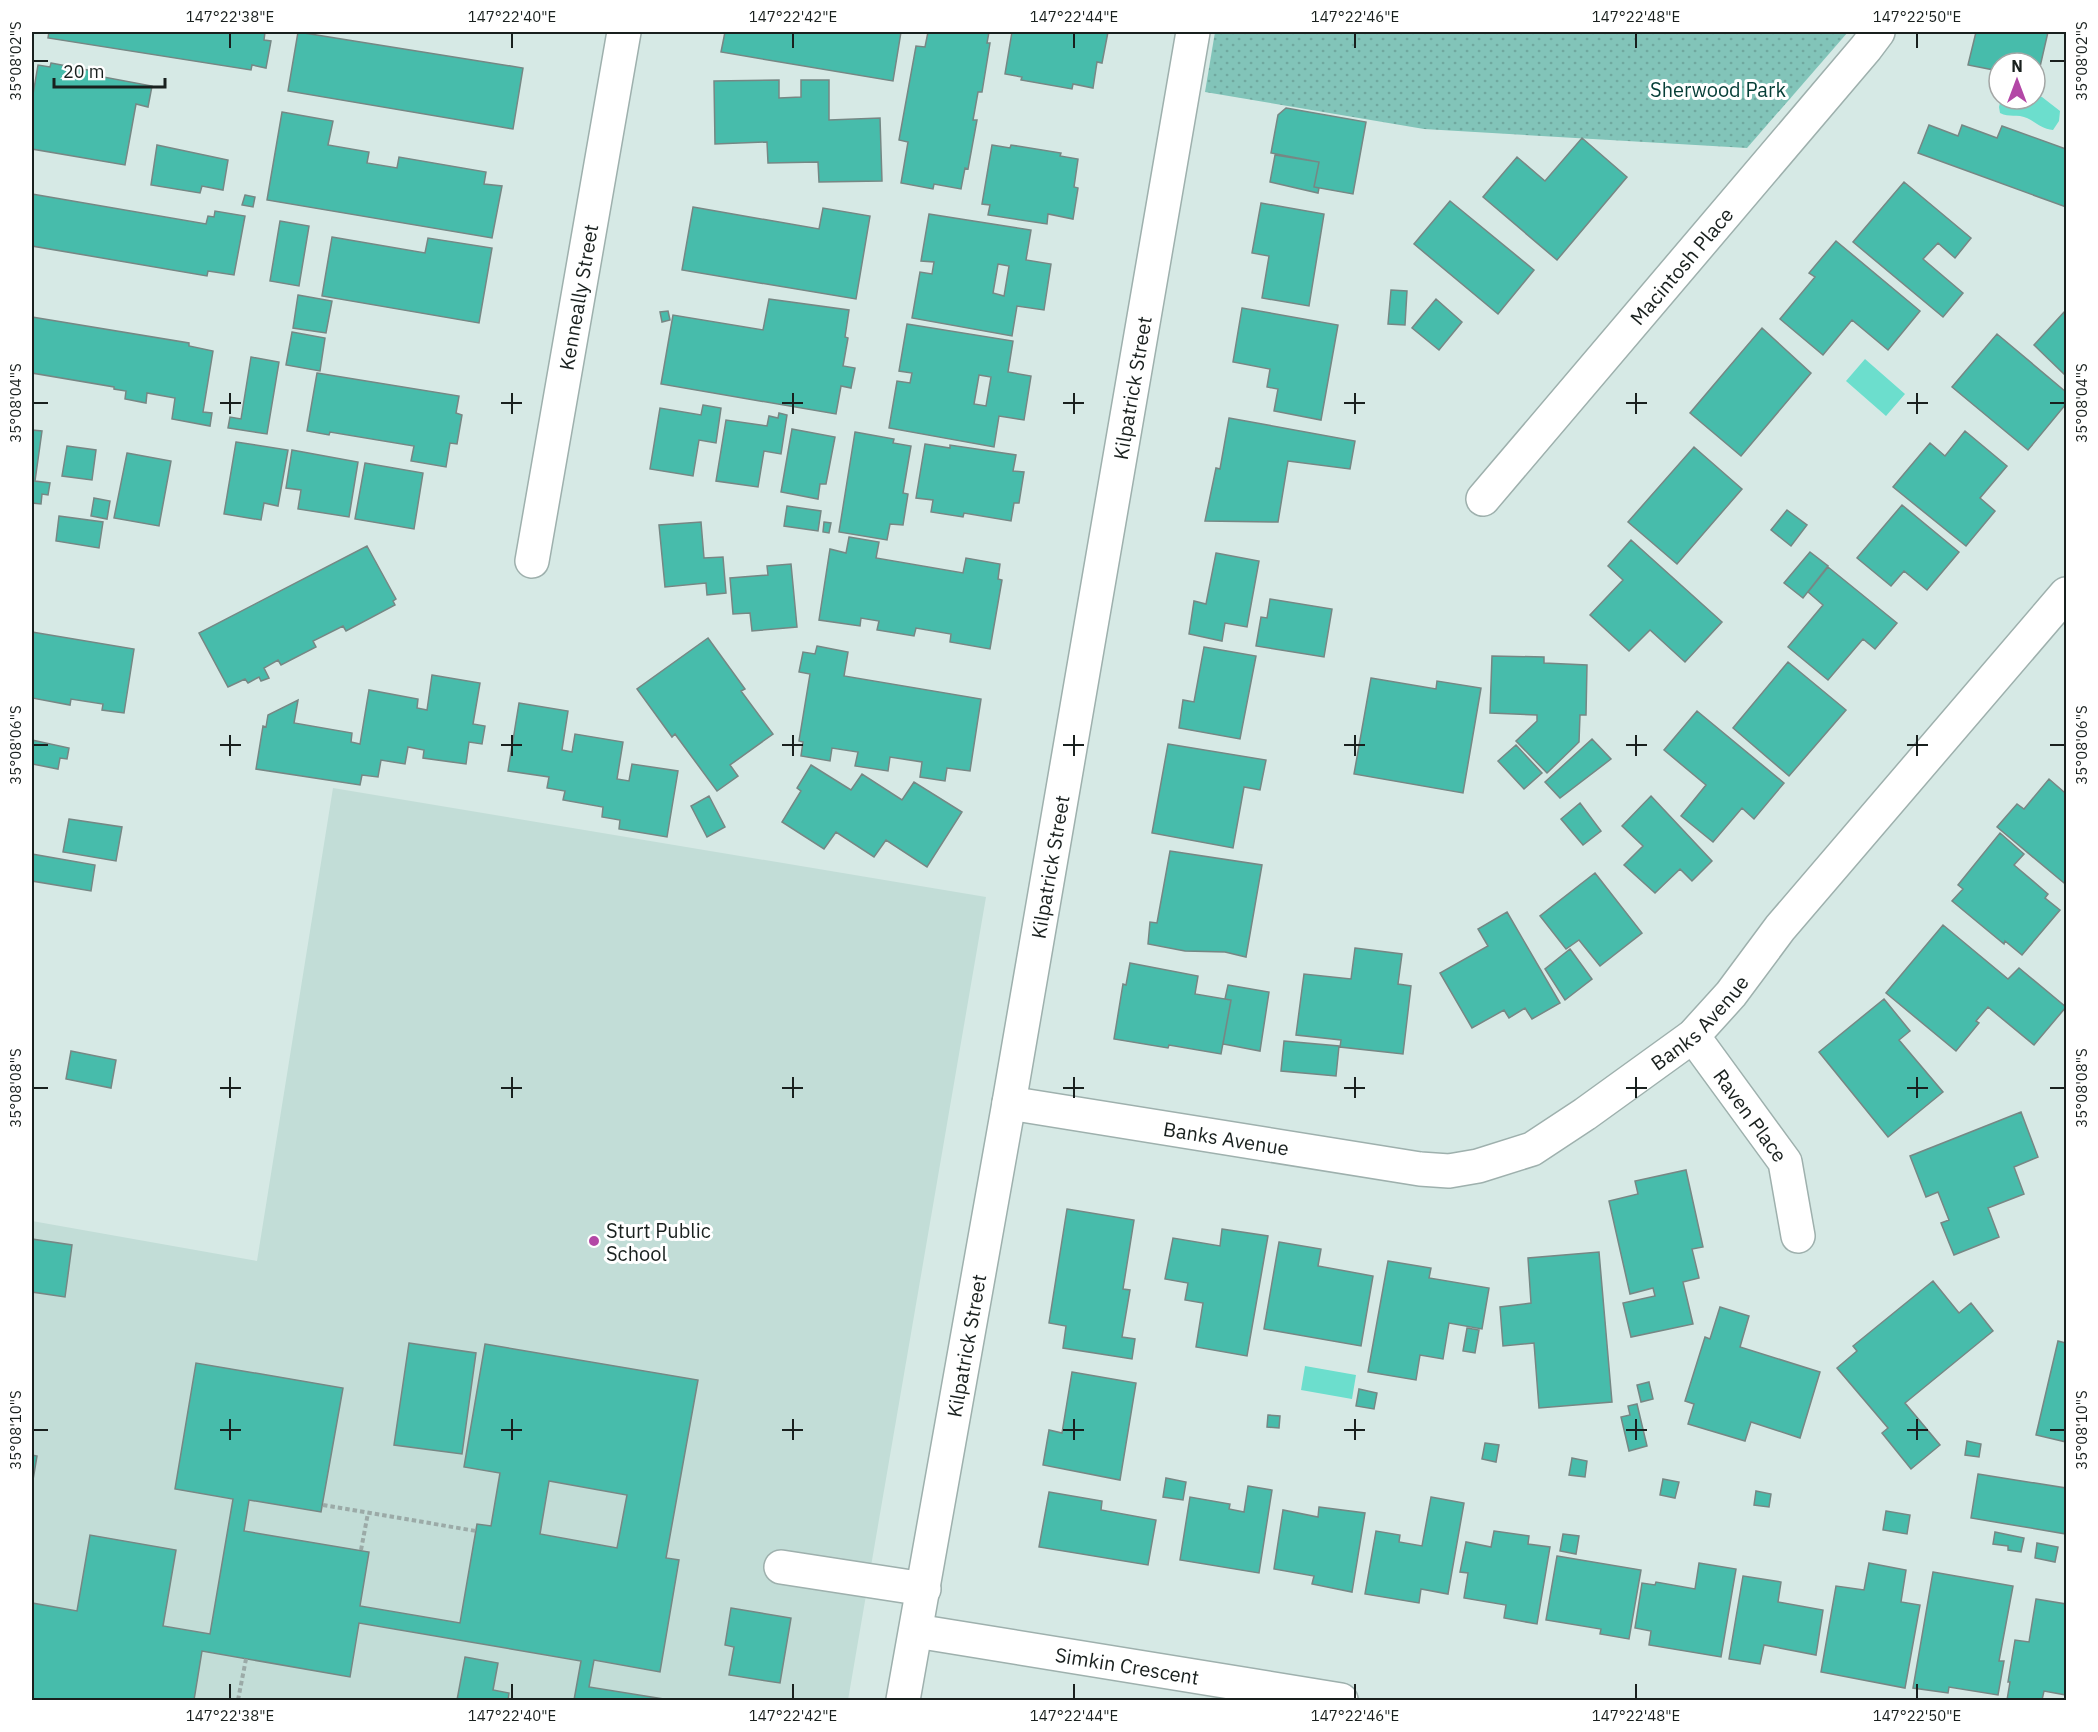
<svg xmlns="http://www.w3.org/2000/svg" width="2098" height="1732" font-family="'IBM Plex Sans',sans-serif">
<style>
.built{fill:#c2ddd7}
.park{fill:url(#park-dots)}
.water{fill:#6cdecd}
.building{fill:#47bcab;stroke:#768784;stroke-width:1.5;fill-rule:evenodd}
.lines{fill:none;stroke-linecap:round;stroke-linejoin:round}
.minor-casing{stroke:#9eb0ad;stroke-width:36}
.path{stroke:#9baaa7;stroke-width:4;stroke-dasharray:4.5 3;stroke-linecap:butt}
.minor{stroke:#fff;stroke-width:33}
.ticks{fill:none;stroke:#19201e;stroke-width:2}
.poi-dot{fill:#b347a6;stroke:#fff;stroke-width:2}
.labels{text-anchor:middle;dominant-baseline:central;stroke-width:6;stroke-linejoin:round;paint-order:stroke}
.park-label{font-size:20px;fill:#053d36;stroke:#fff}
.street-label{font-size:20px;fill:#19201e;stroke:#fff}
.poi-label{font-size:20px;fill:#19201e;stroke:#fff;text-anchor:start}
.neatline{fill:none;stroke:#19201e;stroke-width:2}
.ticks-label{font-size:15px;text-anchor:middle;fill:#19201e}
</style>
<defs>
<pattern id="park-dots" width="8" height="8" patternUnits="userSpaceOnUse" patternTransform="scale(1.5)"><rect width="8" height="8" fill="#82c4b9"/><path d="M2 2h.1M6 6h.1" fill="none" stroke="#70a89f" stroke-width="1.8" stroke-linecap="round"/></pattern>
</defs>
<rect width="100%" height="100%" fill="#d6e9e5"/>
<!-- built -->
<path class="built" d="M333 788 986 897 848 1700H32V1221L257 1261Z"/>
<!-- park -->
<path class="park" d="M1215 32H1848L1747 148 1424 129 1205 92Z"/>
<!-- water -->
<path class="water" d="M2035 95 2042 97 2060 111 2059 121 2053 130C2039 129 2033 118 2020 116 2013 115 2007 117 2000 113L1999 107 2001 99H2035Z
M1865 359 1905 394 1886 416 1846 381Z
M1305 1366 1356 1375 1352 1399 1301 1390Z"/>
<!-- building -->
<path class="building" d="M49 32H265L264 40 271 41 266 68 252 65 251 70 48 38Z
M298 32 523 68 513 129 288 91Z
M725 32H901L893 81 721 52Z
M928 32H989L987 43H990L982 92H978L973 120H977L968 169 965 168 961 189 934 184 933 189 901 183 908 142 899 140 916 46 925 47Z
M1012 32H1108L1102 63 1097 62 1093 88 1073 84 1072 89 1021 80 1022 77 1005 74Z
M1976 32H2048L2037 80 2035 79V63H1999V71L1968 65Z
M51 63 99 72 98 76 152 86 148 107 136 104 125 165 32 149V100L38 65 50 67Z
M779 80V98L801 97V80H829V120L880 118 882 181 819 182 818 162 768 163 767 142 715 144 714 81Z
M1286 108 1366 122 1353 194 1314 187 1319 162 1271 153 1278 115Z
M282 112 333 121 328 145 369 152 367 163 397 168 399 157 486 172 484 184 502 186 492 238 267 200Z
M1929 125 1958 136 1962 125 1997 138 2002 126 2066 149V207L1918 153Z
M1582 138 1627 177 1557 260 1483 197 1517 157 1545 181Z
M157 145 228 160 223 190 202 186 200 193 151 185Z
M992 145 1010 148 1011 145 1061 153 1060 156 1078 159 1074 187 1078 188 1073 219 1048 214 1047 224 988 215 990 205 982 204Z
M1275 155 1319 162 1314 187 1319 188 1318 193 1270 182Z
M1904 182 1971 238 1955 258 1938 243 1923 259 1963 293 1943 317 1853 242Z
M32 194 206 224 208 216 214 217 215 211 245 216 234 275 208 271 207 276 32 246Z
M245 195 255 197 253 207 242 205Z
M1450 201 1534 270 1498 314 1414 244Z
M1261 203 1324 214 1309 306 1262 298 1269 256 1252 253Z
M693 207 819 229 823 208 870 216 856 299 682 270Z
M929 214 1031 230 1026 260 1051 264 1044 310 1017 306 1012 336 912 318 920 272 932 274 934 262 921 261ZM998 264 1009 266 1004 296 993 293Z
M280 221 309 226 299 286 270 281Z
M332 237 425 253 428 238 492 248 479 323 322 296Z
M1836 241 1920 311 1888 350 1852 320 1823 355 1780 319 1815 277 1809 273Z
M1391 290 1407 291 1405 325 1388 324Z
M298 295 332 301 326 333 293 328Z
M769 299 849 310 845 337 848 338 843 366 855 368 851 388 841 386 836 414 661 384 673 315 763 330Z
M1436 299 1462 322 1439 350 1412 328Z
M1242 308 1338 325 1321 420 1274 411 1278 389 1267 387 1270 369 1233 362Z
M2066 310V376L2034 345Z
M668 311 670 320 662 322 660 312Z
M32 317 189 343V346L213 351 203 412 212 413 210 426 172 419 175 398 147 393 146 403 125 399 126 391 114 389V387L32 373Z
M907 324 1013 341 1008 372 1031 376 1024 420 999 416 994 447 889 428 897 381 910 383 912 373 899 371ZM979 375 991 377 986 406 974 404Z
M1762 328 1811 373 1741 456 1690 413Z
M292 332 325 338 320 371 286 365Z
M1997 334 2066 392V404L2028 450 1952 387Z
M251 357 279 362 267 434 228 428 230 417 241 419Z
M317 373 459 396 456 413 462 415 457 444 450 443 446 467 411 461 414 446 330 432 329 435 307 431Z
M703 405 721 408 716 443 699 440 693 476 650 469 660 408 701 415Z
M779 413 787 415 781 454 764 451 758 487 716 481 726 420 767 426 769 416 778 418Z
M1229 418 1355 441 1350 469 1288 461 1278 522 1205 521 1216 468 1220 469Z
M792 429 835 437 826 484H820L818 499 781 492Z
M32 430 42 431 35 481 50 483 48 495 42 494 41 504 32 503Z
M1965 431 2007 466 1980 498 1995 511 1966 546 1893 487 1930 443 1945 456Z
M855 432 894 439 893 443 911 446 903 493 908 494 903 525 890 524 887 540 839 532Z
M236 442 288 450 278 506 264 503 261 520 224 514Z
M925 444 950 448V445L1016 455 1013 471 1024 472 1019 503H1014L1011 521 964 513 963 517 931 512 933 500 916 498Z
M67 446 96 450 92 480 62 476Z
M1694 447 1742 489 1677 564 1628 522Z
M292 450 358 462 349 517 298 509 301 490 286 488Z
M127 453 171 461 159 526 114 518Z
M365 463 423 473 414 529 355 519Z
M94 498 110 501 107 519 91 516Z
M1902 505 1959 552 1927 590 1904 571 1891 586 1857 558Z
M787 506 821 511 818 531 784 526Z
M1787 510 1807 525 1791 546 1771 530Z
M59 516 103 522 99 548 56 541Z
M701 522 704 558 723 557 726 593 707 595 706 583 665 587 659 525Z
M824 522 831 523 829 533 823 532Z
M849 537 879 542 876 558 963 573 966 558 1000 564 998 579 1002 580 990 649 950 642 951 634 916 628 914 636 877 630 879 621 861 618 860 626 819 620 830 549 846 553Z
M1631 540 1722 622 1685 662 1650 630 1629 651 1590 615 1623 580 1608 566Z
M367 546 396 599 393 601 395 605 346 631 343 626 313 641 316 647 281 665 278 660 264 668 269 678 261 681 259 677 248 683 245 679 228 687 199 633Z
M1810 552 1828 566 1803 598 1784 583Z
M1216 553 1259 561 1247 627 1225 623 1222 641 1189 634 1194 601 1206 604Z
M791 564 797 627 752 631 750 613 733 614 730 578 768 575 767 566Z
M1828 567 1897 623 1875 649 1863 639 1828 680 1788 647 1823 605 1808 592Z
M1270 599 1332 609 1324 657 1256 646 1261 617 1267 618Z
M32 632 134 649 124 713 102 710 103 704 71 699 70 705 32 698Z
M708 638 745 689 741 691 773 734 730 765 738 776 717 791 675 734 672 737 637 689Z
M817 646 848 652 844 676 981 699 970 771 947 768 945 781 920 777 922 762 890 757 888 771 855 766 858 752 832 748 830 761 801 756 803 742 799 741 810 674 799 672 803 652 815 654Z
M1204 647 1256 656 1240 739 1179 728 1183 700 1194 702Z
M1492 656 1544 657V663L1587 665 1586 715H1580L1579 742 1547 773 1516 741 1537 721V715L1490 713Z
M1788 662 1846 710 1789 776 1733 728Z
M432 675 480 683 473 724 485 726 482 744 469 742 466 764 423 758 424 750 408 747 405 764 381 760 378 777 362 775 360 785 256 769 263 726 266 727 268 715 298 700 294 723 352 733 351 742 360 744 369 690 418 699 417 708 427 710Z
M1371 678 1436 689 1437 681 1481 688 1463 793 1354 774Z
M519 703 568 711 562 750 572 752 575 734 623 742 617 779 629 781 632 764 678 771 667 837 619 829 620 820 602 817 603 807 563 800 565 791 547 788 549 777 508 771Z
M1697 711 1784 783 1754 819 1742 808 1713 842 1681 816 1706 785 1664 750Z
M1592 739 1611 759 1560 798 1545 782Z
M32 740 69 748 67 759 60 758 58 769 32 764Z
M1168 744 1266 760 1260 790 1244 787 1233 848 1152 833Z
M1516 745 1542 773 1524 789 1498 761Z
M811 765 851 790 862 774 902 800 914 782 962 812 927 867 886 840 874 857 836 832 824 849 782 822 801 791 797 788Z
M2049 779 2064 792 2066 789V880L2064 883 1997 827 2017 804 2024 809Z
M709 796 725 827 707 837 691 806Z
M1651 796 1712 861 1692 881 1680 869 1655 893 1624 865 1643 846 1622 826Z
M1580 803 1601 831 1583 845 1561 819Z
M69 819 122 827 116 861 63 852Z
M2000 833 2024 854 2014 865 2048 894 2045 898 2060 910 2022 955 2005 941 2004 944 1952 901 1963 889 1958 885Z
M1170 851 1262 865 1246 957 1225 952 1185 951 1148 944 1150 922 1157 923Z
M32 854 95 865 91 891 32 881Z
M1595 873 1642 933 1600 966 1579 940 1566 949 1540 916Z
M1507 912 1560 1003 1532 1019 1525 1008 1509 1018 1504 1010 1472 1028 1440 973 1488 946 1478 929Z
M1943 925 2008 979 2019 968 2066 1007 2034 1045 1988 1007 1976 1021 1979 1023 1956 1051 1886 993Z
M1355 948 1402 954 1398 984 1411 986 1403 1054 1340 1047 1341 1040 1296 1035 1304 974 1351 979Z
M1570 949 1592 979 1565 1000 1545 969Z
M1130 963 1198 976 1195 994 1231 1000 1221 1054 1169 1045 1168 1048 1114 1039 1123 984 1126 985Z
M1228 985 1269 992 1260 1051 1223 1044 1231 1000 1225 999Z
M1884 999 1910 1031 1899 1040 1943 1092 1888 1137 1819 1052Z
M1284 1041 1339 1046 1336 1076 1281 1071Z
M71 1051 116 1060 111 1088 66 1079Z
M2021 1112 2038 1157 2014 1167 2024 1194 1988 1208 1999 1237 1954 1255 1941 1223 1949 1220 1938 1192 1926 1197 1910 1156Z
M1686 1170 1703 1247 1692 1249 1699 1278 1683 1282 1693 1324 1631 1337 1623 1303 1655 1296 1653 1288 1630 1294 1609 1201 1638 1194 1635 1181Z
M1067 1209 1134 1220 1123 1289 1130 1290 1122 1337 1135 1339 1132 1359 1063 1348 1066 1326 1049 1323Z
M1222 1229 1268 1236 1247 1356 1196 1347 1203 1303 1185 1300 1188 1283 1165 1279 1173 1238 1220 1246Z
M32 1239 72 1245 65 1297 32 1292Z
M1279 1242 1321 1249 1318 1266 1373 1276 1361 1346 1264 1329Z
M1599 1252 1612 1402 1539 1408 1534 1343 1503 1346 1500 1307 1531 1303 1528 1258Z
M1388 1261 1431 1268 1429 1278 1489 1288 1482 1329 1449 1323 1443 1359 1420 1355 1416 1380 1368 1372Z
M1933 1281 1959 1313 1971 1303 1993 1331 1905 1403 1940 1445 1911 1469 1882 1433 1888 1428 1837 1368 1857 1351 1853 1346Z
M1720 1307 1749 1316 1740 1347 1820 1372 1800 1438 1751 1422 1745 1441 1688 1424 1694 1404 1685 1401 1705 1337 1710 1339Z
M1467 1328 1479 1330 1475 1353 1463 1351Z
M2058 1341 2066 1343V1442L2036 1435Z
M409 1343 476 1353 462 1454 394 1445Z
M485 1344 698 1380 666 1558 679 1560 660 1672 594 1660 589 1687 670 1700H574L581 1661 359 1623 350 1677 202 1651 194 1700H32V1603L77 1611 90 1535 176 1550 163 1626 210 1634 233 1499 175 1489 196 1363 343 1388 321 1512 249 1500 244 1531 369 1552 360 1606 460 1623 477 1524 491 1526 500 1473 464 1467ZM549 1481 627 1495 617 1548 540 1534Z
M1072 1372 1136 1383 1120 1480 1043 1465 1049 1430 1062 1433Z
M1649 1382 1653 1399 1641 1402 1637 1385Z
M1359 1389 1377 1393 1374 1409 1356 1406Z
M1637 1404 1647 1446 1629 1451 1621 1417 1630 1415 1628 1406Z
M1268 1415 1280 1416 1279 1428 1267 1427Z
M1967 1441 1981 1444 1979 1457 1965 1455Z
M1485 1443 1499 1445 1496 1462 1482 1459Z
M32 1455 37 1456 32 1486Z
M1572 1458 1587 1461 1585 1477 1569 1475Z
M1978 1474 2066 1488V1534L1971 1518Z
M1166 1478 1186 1482 1183 1500 1163 1497Z
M1663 1479 1679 1482 1675 1498 1660 1495Z
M1248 1486 1272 1490 1259 1573 1180 1560 1190 1497 1230 1504 1229 1509 1244 1512Z
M1756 1491 1771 1494 1769 1507 1754 1505Z
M1049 1492 1102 1501 1101 1510 1156 1520 1148 1565 1039 1547Z
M1431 1497 1464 1503 1448 1594 1421 1589 1419 1603 1365 1594 1376 1531 1400 1535 1399 1542 1422 1546Z
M1319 1507 1365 1513 1352 1592 1312 1584 1314 1576 1274 1569 1283 1510 1318 1517Z
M1886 1511 1910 1515 1907 1534 1883 1530Z
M1494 1531 1529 1536 1528 1544 1550 1547 1537 1624 1504 1618 1506 1605 1464 1598 1468 1573 1460 1572 1466 1542 1491 1547Z
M1995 1532 2024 1538 2021 1552 2008 1550V1546L1993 1544Z
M1563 1534 1579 1536 1576 1554 1560 1551Z
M2037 1543 2058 1547 2055 1562 2035 1558Z
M1557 1556 1641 1570 1629 1639 1600 1634 1601 1629 1546 1620Z
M1699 1563 1736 1569 1721 1657 1649 1645 1651 1631 1635 1628 1642 1583 1655 1585 1656 1582 1695 1589Z
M1869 1563 1906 1570 1901 1602 1920 1605 1905 1688 1821 1672 1836 1586 1864 1590Z
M1933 1572 2013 1586 1999 1661H2004L1998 1695 1949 1687 1948 1693 1913 1688Z
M1743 1576 1781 1582 1778 1602 1823 1610 1816 1655 1764 1645 1760 1664 1729 1659Z
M2036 1599 2066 1604V1695L2044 1691 2042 1700H2007L2010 1682H2008L2015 1640 2029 1642Z
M731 1608 791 1618 780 1683 729 1675 734 1647 725 1645Z
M465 1657 498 1663 493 1690 509 1693 508 1700H457Z"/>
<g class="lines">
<!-- minor casing -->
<g class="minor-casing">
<g id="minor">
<path id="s1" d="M1483 499 1866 48 1878 32"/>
<path id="s2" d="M532 561 624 32"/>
<path id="s3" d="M1693 1036 1785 1162 1798 1236"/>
<path id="s4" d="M1009 1103 1420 1169 1449 1171 1478 1166 1532 1149 1585 1114 1693 1036 1731 994 1780 928 2066 594"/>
<path d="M781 1567 924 1589"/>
<path id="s5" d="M916 1631 1341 1700"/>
<path id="s6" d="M903 1700 1009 1103 1193 32"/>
</g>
</g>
<!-- path -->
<path class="path" d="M323 1505 476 1531
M361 1550 368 1513
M238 1700 246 1659"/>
<!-- minor -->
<use href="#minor" class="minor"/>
</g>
<!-- ticks -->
<path class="ticks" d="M230 33V48M512 33V48M793 33V48M1074 33V48M1355 33V48M1636 33V48M1917 33V48M33 61H48M2050 61H2065M230 393V414M512 393V414M793 393V414M1074 393V414M1355 393V414M1636 393V414M1917 393V414M33 403H48M220 403H241M501 403H522M782 403H803M1063 403H1084M1344 403H1365M1626 403H1647M1907 403H1928M2050 403H2065M230 735V756M512 735V756M793 735V756M1074 735V756M1355 735V756M1636 735V756M1917 735V756M33 745H48M220 745H241M501 745H522M782 745H803M1063 745H1084M1344 745H1365M1626 745H1647M1907 745H1928M2050 745H2065M230 1077V1098M512 1077V1098M793 1077V1098M1074 1077V1098M1355 1077V1098M1636 1077V1098M1917 1077V1098M33 1088H48M220 1088H241M501 1088H522M782 1088H803M1063 1088H1084M1344 1088H1365M1626 1088H1647M1907 1088H1928M2050 1088H2065M230 1419V1440M512 1419V1440M793 1419V1440M1074 1419V1440M1355 1419V1440M1636 1419V1440M1917 1419V1440M33 1430H48M220 1430H241M501 1430H522M782 1430H803M1063 1430H1084M1344 1430H1365M1626 1430H1647M1907 1430H1928M2050 1430H2065M230 1684V1699M512 1684V1699M793 1684V1699M1074 1684V1699M1355 1684V1699M1636 1684V1699M1917 1684V1699"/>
<!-- markers -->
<circle class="poi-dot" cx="594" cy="1241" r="6"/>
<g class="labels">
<!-- park labels -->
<g class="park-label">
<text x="1718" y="89">Sherwood Park</text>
</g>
<!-- street labels -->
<g class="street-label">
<text stroke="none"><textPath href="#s1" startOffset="306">Macintosh Place</textPath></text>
<text stroke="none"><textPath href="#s2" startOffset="268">Kenneally Street</textPath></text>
<text stroke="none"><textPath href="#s6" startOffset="1332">Kilpatrick Street</textPath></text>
<text stroke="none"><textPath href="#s6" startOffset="846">Kilpatrick Street</textPath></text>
<text stroke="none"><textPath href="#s4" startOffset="742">Banks Avenue</textPath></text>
<text stroke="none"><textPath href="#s3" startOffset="98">Raven Place</textPath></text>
<text stroke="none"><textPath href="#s4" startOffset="220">Banks Avenue</textPath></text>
<text stroke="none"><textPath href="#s6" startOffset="360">Kilpatrick Street</textPath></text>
<text stroke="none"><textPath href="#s5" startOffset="214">Simkin Crescent</textPath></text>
</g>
<!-- poi labels -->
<g class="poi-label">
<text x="606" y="1230">Sturt Public<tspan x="606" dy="23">School</tspan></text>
</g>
</g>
<!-- border -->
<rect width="2098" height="1732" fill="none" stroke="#ffffff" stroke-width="66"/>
<!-- north arrow -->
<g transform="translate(2017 81)"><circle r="28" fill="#ffffff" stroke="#a3a6a5" stroke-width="1.5"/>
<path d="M0-4.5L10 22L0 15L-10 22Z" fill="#b347a6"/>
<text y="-9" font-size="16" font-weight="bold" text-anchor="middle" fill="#19201e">N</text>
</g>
<!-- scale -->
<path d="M54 78v9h111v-9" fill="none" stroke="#19201e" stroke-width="3"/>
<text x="63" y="78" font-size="18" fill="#19201e" stroke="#ffffff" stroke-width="4.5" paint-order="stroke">20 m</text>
<rect x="33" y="33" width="2032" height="1666" class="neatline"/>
<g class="ticks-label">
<text x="230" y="22">147°22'38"E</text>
<text x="512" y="22">147°22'40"E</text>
<text x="793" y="22">147°22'42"E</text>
<text x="1074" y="22">147°22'44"E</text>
<text x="1355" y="22">147°22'46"E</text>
<text x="1636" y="22">147°22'48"E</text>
<text x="1917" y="22">147°22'50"E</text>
<text transform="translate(16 61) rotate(-90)" y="5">35°08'02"S</text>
<text transform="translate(2082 61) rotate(-90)" y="5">35°08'02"S</text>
<text transform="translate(16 403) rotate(-90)" y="5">35°08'04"S</text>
<text transform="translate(2082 403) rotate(-90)" y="5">35°08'04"S</text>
<text transform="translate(16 745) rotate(-90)" y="5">35°08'06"S</text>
<text transform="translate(2082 745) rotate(-90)" y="5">35°08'06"S</text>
<text transform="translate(16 1088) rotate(-90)" y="5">35°08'08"S</text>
<text transform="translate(2082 1088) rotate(-90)" y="5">35°08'08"S</text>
<text transform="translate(16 1430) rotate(-90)" y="5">35°08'10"S</text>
<text transform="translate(2082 1430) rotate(-90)" y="5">35°08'10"S</text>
<text x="230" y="1721">147°22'38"E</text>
<text x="512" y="1721">147°22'40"E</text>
<text x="793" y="1721">147°22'42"E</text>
<text x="1074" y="1721">147°22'44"E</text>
<text x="1355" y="1721">147°22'46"E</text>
<text x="1636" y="1721">147°22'48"E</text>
<text x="1917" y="1721">147°22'50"E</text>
</g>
</svg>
